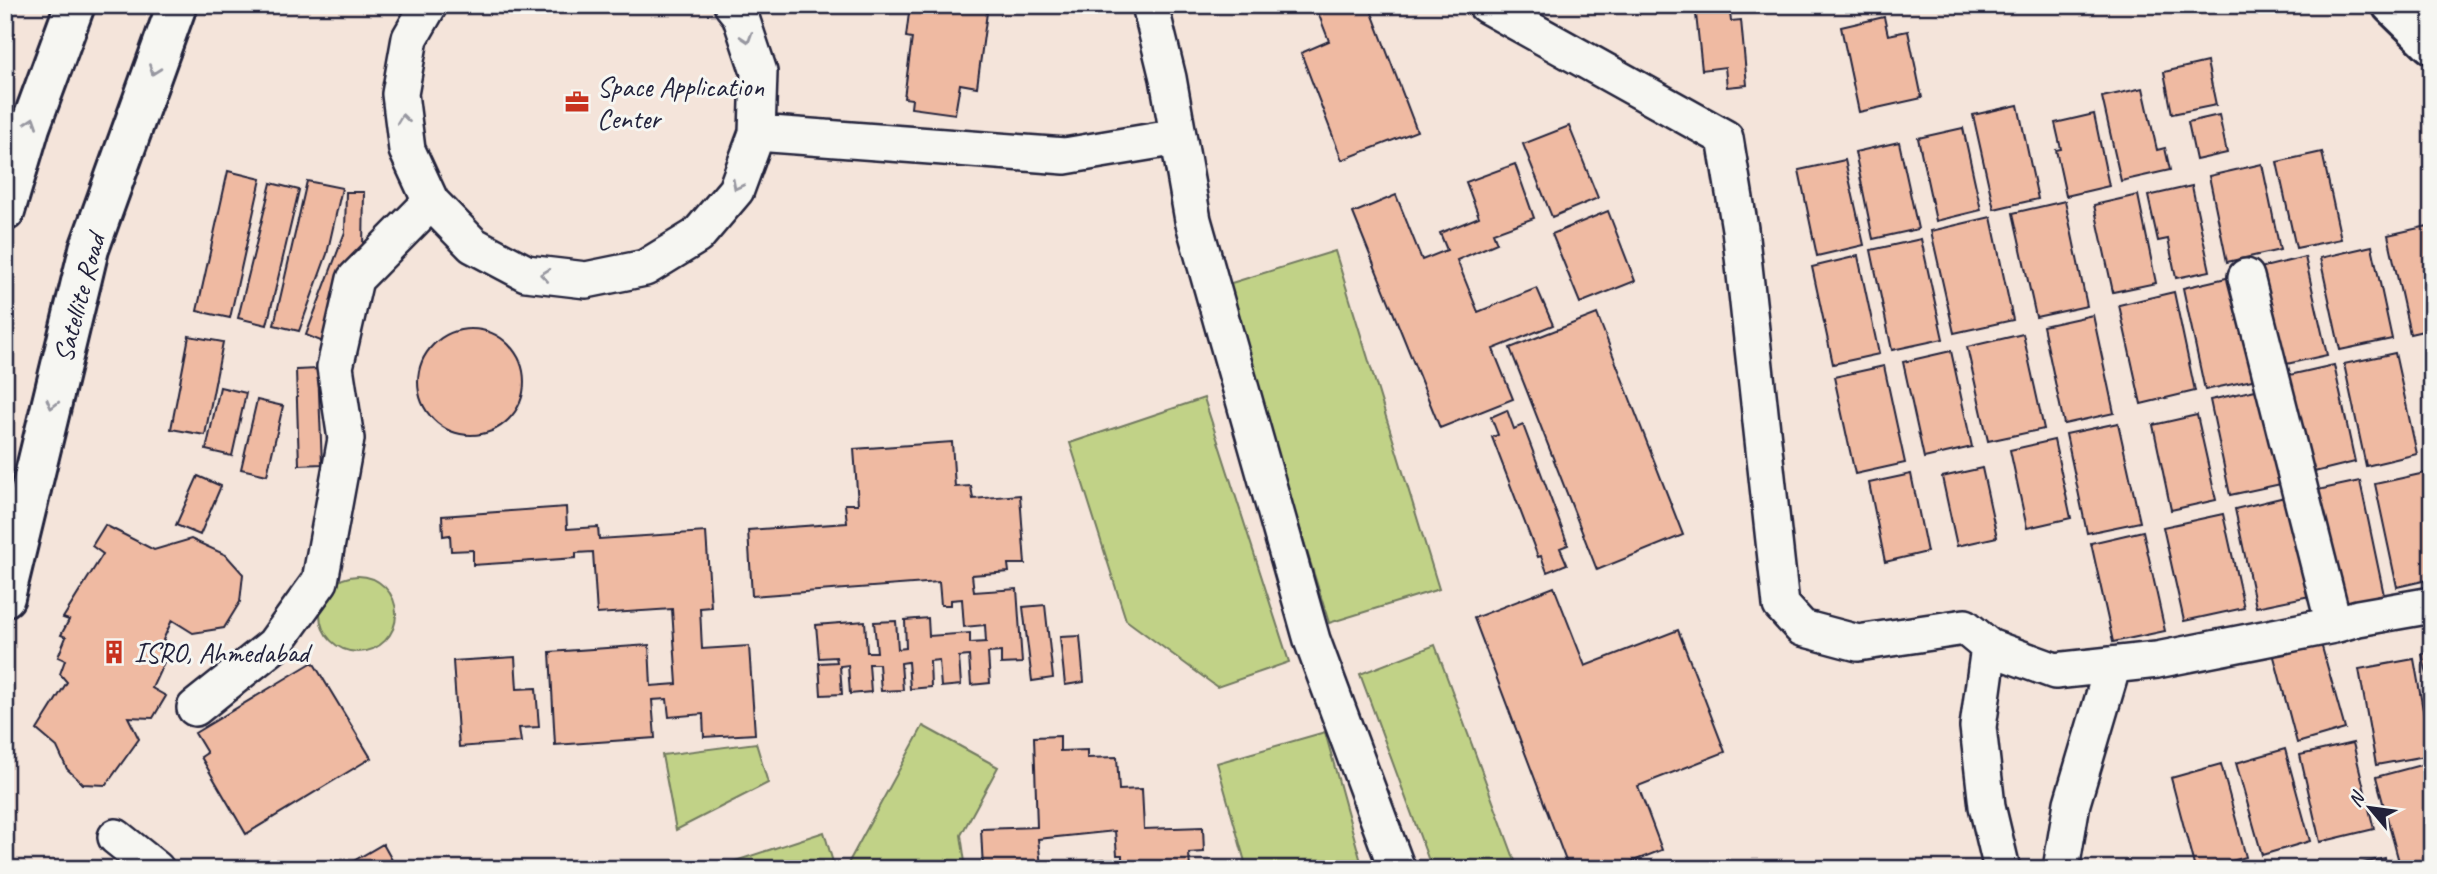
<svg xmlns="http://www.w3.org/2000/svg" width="2437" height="874" font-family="Caveat,sans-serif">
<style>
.green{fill:#c1d287;stroke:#727a61;stroke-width:2}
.building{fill:#efbaa2;stroke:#22223b;stroke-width:2;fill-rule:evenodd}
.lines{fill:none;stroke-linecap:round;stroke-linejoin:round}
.minor-casing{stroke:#22223b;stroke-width:40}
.major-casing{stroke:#22223b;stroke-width:44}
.minor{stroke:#f6f6f2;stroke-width:35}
.major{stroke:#f6f6f2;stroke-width:38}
.oneway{stroke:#9797a0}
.labels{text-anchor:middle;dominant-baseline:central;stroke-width:6;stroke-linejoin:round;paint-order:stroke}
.poi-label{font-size:28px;fill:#22223b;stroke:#f6f6f2;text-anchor:start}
.street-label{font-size:28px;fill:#22223b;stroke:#f6f6f2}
</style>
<rect width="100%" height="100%" fill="#f4e4da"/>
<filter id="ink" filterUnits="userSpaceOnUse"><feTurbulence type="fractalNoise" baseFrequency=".0143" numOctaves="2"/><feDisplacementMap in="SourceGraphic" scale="14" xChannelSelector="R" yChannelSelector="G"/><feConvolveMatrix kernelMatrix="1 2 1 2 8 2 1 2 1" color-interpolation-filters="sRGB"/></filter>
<g filter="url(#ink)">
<!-- green -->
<path class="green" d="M1335 251 1439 589 1329 623 1225 285Z
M1204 398 1289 662 1217 687 1126 620 1070 443Z
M320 614a38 38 0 1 1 76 0a38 38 0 1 1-76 0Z
M1435 645 1518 869H1432L1360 674Z
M923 726 998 767 961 835 966 869H845Z
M1325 732 1363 869H1247L1217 763Z
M756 743 768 783 676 830 662 755Z
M824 832 835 869H711Z"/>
<!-- building -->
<path class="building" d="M910 5H988L977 87 960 84 955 114 911 108 912 99 904 98 912 38 906 37Z
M1315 5H1369L1417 131 1342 160 1301 53 1329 41Z
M1595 5H1628L1629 9 1596 13Z
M1695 5H1729L1731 21 1741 20 1747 85 1727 87 1725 67 1702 70Z
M1884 17 1888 35 1908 31 1922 98 1859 112 1841 27Z
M2207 62 2216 105 2172 114 2164 72Z
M2143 88 2157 150 2165 148 2170 170 2121 181 2102 97Z
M2018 105 2038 199 1994 209 1973 115Z
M2094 114 2109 186 2066 196 2056 150 2061 149 2055 123Z
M2219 115 2227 153 2196 160 2188 122Z
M1569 126 1598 198 1552 217 1523 144Z
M1963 128 1981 210 1936 221 1918 138Z
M1899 142 1918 229 1873 239 1855 152Z
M2322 152 2341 239 2296 248 2277 162Z
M1845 160 1864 245 1817 256 1799 170Z
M1515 164 1534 218 1493 233 1497 243 1457 260 1478 312 1537 288 1553 325 1493 349 1513 399 1440 428 1353 213 1396 195 1422 260 1447 250 1440 233 1479 217 1466 182Z
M2262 164 2280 250 2227 262 2209 176Z
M228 171 261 179 230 318 197 311Z
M307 181 342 188 327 254 299 331 274 325Z
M271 183 299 190 267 325 238 318Z
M2192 186 2210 271 2176 278 2168 239 2158 241 2148 196Z
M346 192H364L363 247 323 342 306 335 345 232Z
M2138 195 2156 283 2113 292 2094 205Z
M2065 201 2087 306 2036 317 2013 213Z
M1608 211 1635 281 1580 303 1552 234Z
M1991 217 2013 320 1954 333 1931 231Z
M2432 225V329L2410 334 2388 235Z
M1921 239 1943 339 1892 350 1871 250Z
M2372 246 2392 339 2340 350 2320 258Z
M1858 256 1879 354 1833 364 1812 267Z
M2305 257 2327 355 2282 365 2256 269Z
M2235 276 2257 379 2205 390 2183 288Z
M2174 292 2195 391 2141 404 2119 305Z
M1597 314 1683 535 1597 570 1510 348Z
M2093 315 2114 413 2064 424 2043 326Z
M418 382a53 53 0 1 1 106 0a53 53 0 1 1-106 0Z
M2023 334 2044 429 1988 441 1967 347Z
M189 336 223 342 205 435 171 429Z
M1951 351 1972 447 1924 458 1903 362Z
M2432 351V394L2423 353Z
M2395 353 2417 454 2366 466 2344 364Z
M2334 365 2355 462 2306 474 2285 376Z
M1884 366 1905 463 1855 474 1834 377Z
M318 369 322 464 299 465 296 370Z
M220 387 246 393 232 456 206 450Z
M2260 389 2281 484 2230 495 2210 400Z
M257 400 283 406 267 475 241 469Z
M1507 410 1514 429 1523 425 1568 545 1560 548 1567 564 1547 572 1541 556 1538 557 1492 437 1498 435 1491 417Z
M2197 415 2216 500 2171 510 2153 425Z
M2118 423 2140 522 2087 533 2066 434Z
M2054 440 2071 518 2027 528 2010 450Z
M952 442 955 487 971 486 973 499 1020 495 1025 564H1008L1009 572 972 575 974 592 1017 589 1022 663 1001 664V652L988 653 990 683 971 685 969 656 959 657 961 685 941 687 939 660 930 661 931 687 910 689 908 662 901 663 903 690 881 691 879 664H869L871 692 850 694 848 665 840 666 842 694 821 695 819 663 837 662 836 657 819 658 816 625 865 621 867 652H877L874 622 896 621 898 649 906 648 905 620 928 618 929 636 970 633V643L986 642 985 625 964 627 962 599 951 600V605H941L939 582 752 596 748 530 847 523 845 504H858L854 449Z
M1982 468 1997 537 1957 546 1942 477Z
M2425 473 2432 503V579L2397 587 2375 484Z
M1911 474 1927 552 1885 562 1869 483Z
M198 476 221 486 200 535 176 525Z
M2360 481 2384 595 2337 606 2313 491Z
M2289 496 2310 596 2256 607 2235 509Z
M566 507 567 529 598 527 599 539 706 532 711 607 700 608 702 649 749 646 755 734 704 737 703 714 669 717 667 699 652 700 655 738 555 745 550 652 649 645 651 686 677 684 672 609 597 614 593 552 576 553V558L473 565V550L451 551 450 535 443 536 442 516Z
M2223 514 2244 608 2184 621 2163 527Z
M105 525 154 550 191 539 226 555 243 574 240 602 224 628 193 633 172 620 163 640 171 647 152 688 166 696 153 718 128 717 139 739 106 785 83 784 67 769 57 747 37 730 67 682 60 674 65 660 58 657 66 637 61 635 69 620 63 618 103 554 92 546Z
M2143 531 2165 631 2113 642 2091 543Z
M1554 587 1585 666 1678 630 1725 752 1638 786 1662 850 1613 869H1569L1474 618Z
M1045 605 1053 678 1032 681 1023 607Z
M1080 636 1084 682 1065 685 1060 637Z
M2320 640 2345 729 2297 743 2273 653Z
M2432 652V695L2422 654Z
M515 657 517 689 536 688 539 727 519 728 521 742 459 747 453 661Z
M2414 659 2431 755 2376 765 2359 669Z
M313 662 371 758 246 834 201 757 207 753 195 733Z
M1060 736V751L1087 750V758L1117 757 1119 790 1142 789 1144 829 1203 827 1204 852 1189 853 1190 869H983L981 829 1037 827 1034 737ZM1115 831 1117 855H1122V860L1104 862V859L1041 866 1038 839Z
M2353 743 2374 829 2320 842 2300 755Z
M2285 749 2310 841 2262 855 2236 763Z
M2432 762V865L2417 869H2401L2376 777Z
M2221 764 2246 857 2203 869H2195L2171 778Z
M383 844 397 869H340Z
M2385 858 2387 869H2337Z"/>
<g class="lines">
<!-- minor casing -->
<g class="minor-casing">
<path id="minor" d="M429 5 410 38 400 94 407 150 431 202 473 245 526 273 586 280 645 268 697 236 736 190 757 133 759 72 740 15 732 5
M1150 5 1168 78 1193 220 1312 640 1397 869
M1486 5 1725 138 1740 229 1781 605 1802 628 1858 643 1965 627 1989 647 1978 727 1987 806 2002 869
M757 133 1065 156 1178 137
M2334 625 2358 618 2432 605
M1989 647 2055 671 2157 660 2334 625 2246 277
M195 708 274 645 320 581 346 439 335 367 355 279 431 202
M116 837 156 869
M2061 869 2072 803 2113 665"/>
</g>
<!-- major casing -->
<g class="major-casing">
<path id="major" d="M2392 5 2432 44
M5 211 30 127 75 5
M5 597 89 249 177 5"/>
</g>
<!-- minor -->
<use href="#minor" class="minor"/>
<!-- major -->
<use href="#major" class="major"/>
</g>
<!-- one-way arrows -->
<defs><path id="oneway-chevron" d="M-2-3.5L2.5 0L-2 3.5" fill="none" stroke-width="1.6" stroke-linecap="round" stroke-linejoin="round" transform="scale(1.75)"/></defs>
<g class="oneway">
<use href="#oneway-chevron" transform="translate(747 38) rotate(72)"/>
<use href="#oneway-chevron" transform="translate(154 70) rotate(110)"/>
<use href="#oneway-chevron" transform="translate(403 119) rotate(-97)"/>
<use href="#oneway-chevron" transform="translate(32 122) rotate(-71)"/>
<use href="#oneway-chevron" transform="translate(737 185) rotate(117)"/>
<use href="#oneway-chevron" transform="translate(545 275) rotate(-173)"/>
<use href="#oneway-chevron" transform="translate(52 404) rotate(104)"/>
</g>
</g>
<!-- icons -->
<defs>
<g id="office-bare" transform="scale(1.89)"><path d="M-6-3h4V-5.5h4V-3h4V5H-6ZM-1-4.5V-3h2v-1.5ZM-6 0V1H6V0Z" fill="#c8321e" stroke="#f6f6f2" stroke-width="2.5" paint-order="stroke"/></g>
<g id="building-bare" transform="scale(1.89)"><path d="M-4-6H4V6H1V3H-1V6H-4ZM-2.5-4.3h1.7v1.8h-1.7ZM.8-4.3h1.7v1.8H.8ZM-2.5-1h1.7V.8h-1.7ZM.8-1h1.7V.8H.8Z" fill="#c8321e" stroke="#f6f6f2" stroke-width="2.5" paint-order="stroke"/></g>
</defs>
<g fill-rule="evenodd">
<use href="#office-bare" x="577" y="102"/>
<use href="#building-bare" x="114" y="652"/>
</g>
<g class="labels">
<!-- poi labels -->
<g class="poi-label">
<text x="597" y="86">Space Application<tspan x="597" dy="32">Center</tspan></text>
<text x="134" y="652">ISRO, Ahmedabad</text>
</g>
<!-- street labels -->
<g class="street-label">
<text transform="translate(79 298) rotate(-75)">Satellite Road</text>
</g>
</g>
<!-- margin -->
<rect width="2437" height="874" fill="none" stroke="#f6f6f2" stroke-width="28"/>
<rect x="14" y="14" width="2409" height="846" fill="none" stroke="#22223b" stroke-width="2.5" filter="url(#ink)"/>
<!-- north arrow -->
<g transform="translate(2370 808) rotate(299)" stroke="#f6f6f2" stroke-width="5" paint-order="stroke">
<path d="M0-5L12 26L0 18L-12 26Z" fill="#22223b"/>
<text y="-10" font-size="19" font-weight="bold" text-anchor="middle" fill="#22223b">N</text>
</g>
</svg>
